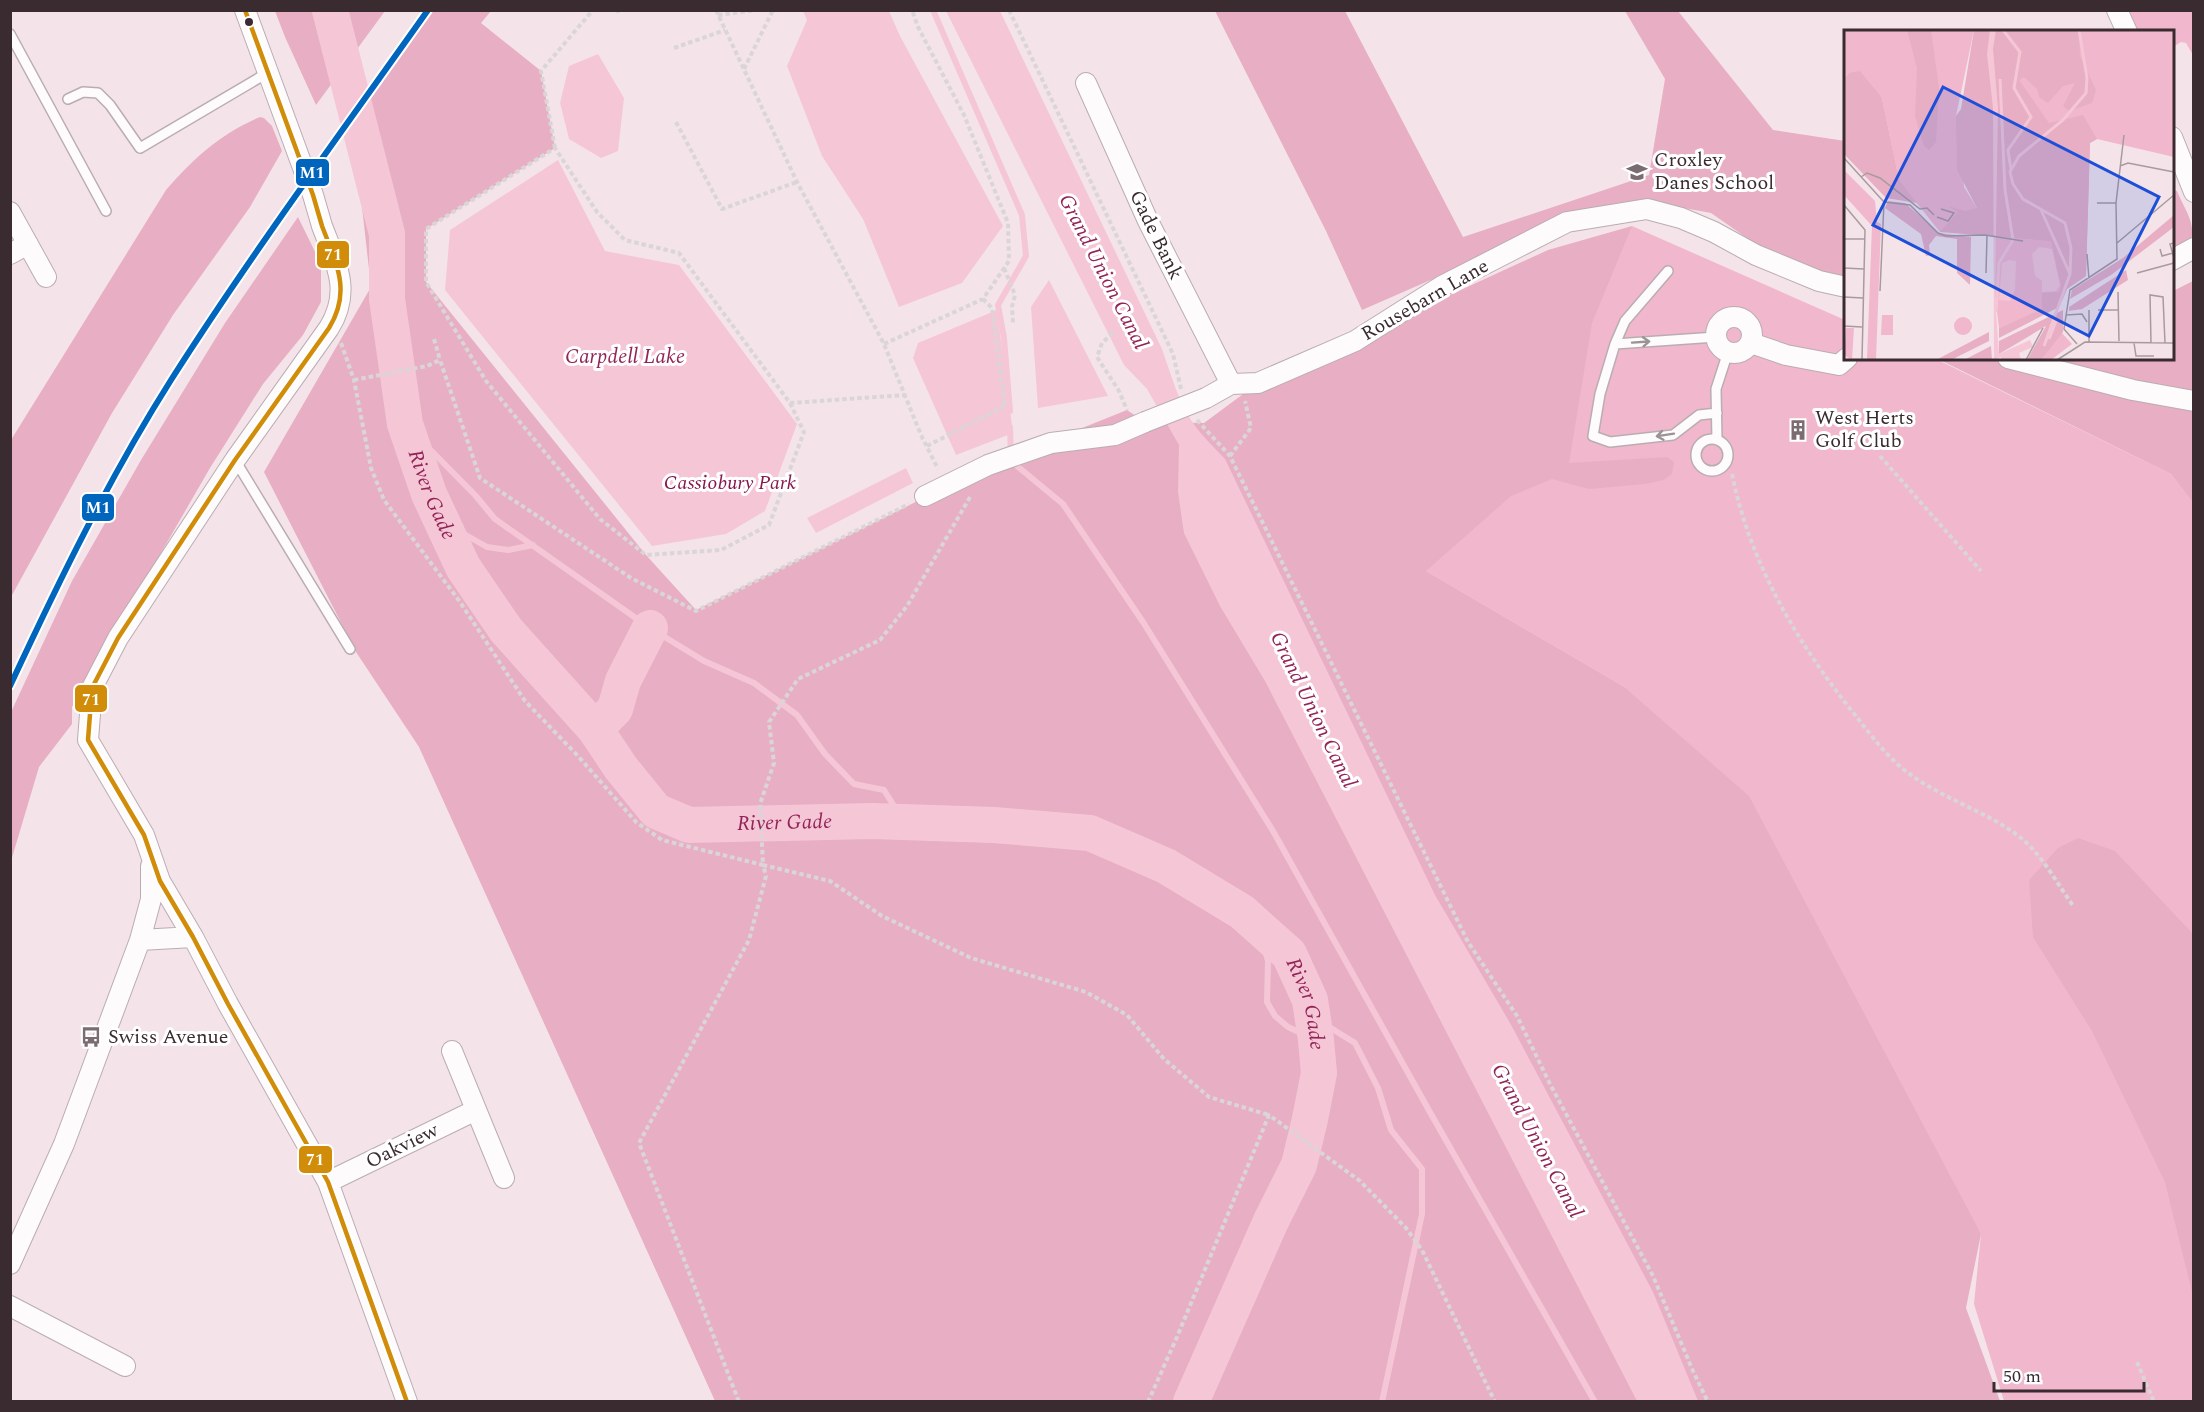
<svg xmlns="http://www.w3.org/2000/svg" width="2204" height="1412" font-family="Spectral,serif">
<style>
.green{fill:#f1b7cc}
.forest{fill:#e8aec3}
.water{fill:#f5c7d6}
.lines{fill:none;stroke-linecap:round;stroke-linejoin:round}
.stream{stroke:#f5c7d6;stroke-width:6}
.river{stroke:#f5c7d6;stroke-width:36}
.service-casing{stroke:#baadb1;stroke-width:12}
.minor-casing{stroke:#baadb1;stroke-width:22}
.path{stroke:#dad5d6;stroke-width:4;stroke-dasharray:4.5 3;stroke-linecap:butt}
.service{stroke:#fdfbfc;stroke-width:9}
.minor{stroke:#fdfbfc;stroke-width:20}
.minor-bridge-casing{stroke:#baadb1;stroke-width:22;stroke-linecap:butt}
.minor-bridge{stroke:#fdfbfc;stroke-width:20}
.bus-1-casing{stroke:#fff;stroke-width:9}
.bus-1{stroke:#d18d09;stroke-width:4.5}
.metro-1-casing{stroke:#fff;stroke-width:10}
.metro-1{stroke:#0065bd;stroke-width:6}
.oneway{stroke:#9b9396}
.bus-dot{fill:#392b2f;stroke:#fff;stroke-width:2}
.labels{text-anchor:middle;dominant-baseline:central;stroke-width:6;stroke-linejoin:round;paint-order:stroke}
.poi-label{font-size:20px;fill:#392b2f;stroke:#fff;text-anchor:start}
.street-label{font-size:20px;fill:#392b2f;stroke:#fff}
.park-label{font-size:20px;font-style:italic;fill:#87184e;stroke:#fff}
.water-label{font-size:21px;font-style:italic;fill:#922457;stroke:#fff}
.inset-river{fill:none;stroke:#f5c7d6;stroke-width:3}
.inset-road{fill:none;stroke:#a99a9f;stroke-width:1.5}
.view{fill:#1d4ed8;fill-opacity:0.15;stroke:#1d4ed8;stroke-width:3}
.inset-edge{fill:none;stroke:#392b2f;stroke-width:3}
.line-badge{stroke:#fff;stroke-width:2}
.badge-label{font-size:16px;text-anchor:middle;font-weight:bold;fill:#fff}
</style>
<rect width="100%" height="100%" fill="#f4e4e9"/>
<!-- green -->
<path class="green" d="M2127 11H2193V55L2186 43 2181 42 2173 47 2172 32 2138 31Z
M1632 226 1845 320 1846 358 1936 359 2171 474 2194 502 2193 1401H2004L1974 1304 1981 1234 1623 686 1426 571Z"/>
<!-- forest -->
<path class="forest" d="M275 11V10L385 11 316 105 285 37Z
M432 11H491L481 23 541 71 555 148 426 229V282L646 555 696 610 997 462 1127 410 1145 422 1204 423 1258 383 1548 250 1632 226 1592 323 1569 463 1667 457 1674 462 1672 474 1663 480 1645 484 1589 489 1552 479 1511 496 1426 571 1623 686 1749 796 1981 1234 1966 1308 2000 1401H715L419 747 356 652 264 472 371 287 358 171 370 156 358 110Z
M1215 11H1345L1463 237 1649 175 1665 79 1625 11H1678L1773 130 1845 141V279L1810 269 1757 245 1711 213 1673 206 1513 244 1362 310 1326 231Z
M260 117 264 118 272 126 282 151 250 207 173 315 112 413 11 597V440L166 190C193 159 221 133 260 117Z
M2172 190 2177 191C2186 213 2199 226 2188 249 2183 257 2181 262 2172 266Z
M298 217 321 264V302L303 335 263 384 210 468 72 707V724L39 767 11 861V712L72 581 141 460 225 323Z
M2193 281V502L2171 474 1938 359 2172 358 2173 291Z
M2078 838 2115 851 2193 934V1296L2165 1182 2092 1031 2033 937 2029 880 2058 848Z"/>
<!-- water -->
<path class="water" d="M803 11H889L900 36 1003 226 962 283 899 307 863 219 822 156 787 66 807 20Z
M946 11H1000L1162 349C1171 374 1178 401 1193 423 1202 436 1214 447 1225 459L1435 895 1510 1023 1653 1292 1698 1401H1637L1265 681 1220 606 1184 533 1178 492 1179 445 1147 389 1124 365Z
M598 54 624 98 618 151 601 158 569 139 560 103 569 66Z
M558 160 605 251 679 265 797 424 765 511 726 534 652 546 445 290 450 230Z
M1049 280 1108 396 1038 408 1031 307Z
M997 310 1013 433 956 455 913 358 918 343Z
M906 468 913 483 816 533 807 518Z"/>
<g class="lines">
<!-- stream -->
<path class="stream" d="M933 10 1022 215 1026 256 998 305 1004 338 1010 411
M405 424 475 495 495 519 650 628 704 661 754 683 797 715 825 754 854 784 884 790 904 822
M1010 427 1011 461 1063 504 1143 622 1273 831 1431 1114 1595 1402
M441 521 487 547 508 550 533 545
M1259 928 1268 961 1267 1002 1275 1016 1288 1027 1316 1040
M1313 1017 1355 1043 1378 1088 1391 1130 1422 1169V1214L1382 1402"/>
<!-- river -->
<g class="river">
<path id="s1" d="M330 10 387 234V299L405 424 429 494 463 567 506 630 595 729 621 768 656 811 689 825 872 821 994 825 1090 833 1166 866 1242 912 1289 954 1310 1000 1316 1040 1319 1073 1310 1119 1299 1165 1271 1221 1191 1402"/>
<path d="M595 729 615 709 623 681 650 628"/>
</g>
<!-- service casing -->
<g class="service-casing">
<path id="service" d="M10 34 106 211
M68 99 83 92 98 93 110 105 140 148 269 72
M1716 337 1615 344 1600 394 1593 436 1610 442 1673 435 1699 415 1717 413
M1615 344 1625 321 1668 271
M1696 455a16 16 0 1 1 32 0a16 16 0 1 1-32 0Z
M1717 440 1716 389 1728 352
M235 460 350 649"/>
</g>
<!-- minor casing -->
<g class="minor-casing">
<path id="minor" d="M245 10 313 195C316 205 319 216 322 226 336 263 352 291 329 328L235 460 118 638 92 688 88 740 144 835 160 881 193 937 228 1004 328 1182 407 1402
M2117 10 2127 32
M1086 83 1148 221 1231 384
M2172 137 2194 192
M10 212 46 277
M10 254 28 244
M2172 260 2194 248
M1716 335a18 18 0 1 1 36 0a18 18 0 1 1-36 0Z
M1751 343 1786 355 1839 365 1847 358
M2008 358 2133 390 2194 401
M1206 398 1231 384 1258 383 1355 341 1442 286 1567 222 1647 209 1681 218 1714 232 1756 255 1819 281 1846 287
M925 496 988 465 1051 443 1115 435 1145 422
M140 940 193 937
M452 1051 504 1178
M328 1182 476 1110
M10 1264 64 1144 140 940 151 899V866
M10 1306 125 1366"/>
</g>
<!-- path -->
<path class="path" d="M716 10 797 182 884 344 921 435 938 469
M1009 10 1173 354 1181 389
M616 12 620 10
M718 15 757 10
M674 48 725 30
M744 69 773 10
M676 122 722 209 797 182
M555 148 541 71 593 10
M1004 268 1015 295 1012 307 1013 323
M1113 333 1102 343 1097 357 1119 391 1127 410
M434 339 440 360
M341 343 354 380 371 468 384 500 460 602 525 701 578 756 636 822 662 840 763 865 766 876 749 940 639 1143 739 1402
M884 344 983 299 1009 261 1008 223 964 115 918 27 912 10
M354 380 427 366 440 360 480 478 631 578 696 611 909 504
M790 403 804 432 769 525 721 550 646 555 600 519 486 381 426 282V229L555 148 597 212 625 240 679 253 790 403 905 395
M1197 420 1230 456 1468 942 1517 1016 1550 1084 1653 1276 1693 1371 1708 1402
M927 446 1005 406 992 308 983 299
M1230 456 1251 428 1245 401
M1880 456 1981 571
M1732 474C1750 564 1798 644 1855 715 1871 735 1887 757 1907 772 1942 799 1989 812 2021 838 2043 856 2058 885 2074 907
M970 497 907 606 880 640 798 679 769 722 774 763 760 804 763 865 830 881 882 916 971 958 1086 992 1127 1015 1164 1059 1209 1097 1269 1115
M2137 1362 2154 1402
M1148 1402 1177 1337 1269 1115 1360 1181 1406 1228 1422 1250 1495 1402"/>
<!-- service -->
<use href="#service" class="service"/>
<!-- minor -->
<use href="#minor" class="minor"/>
<!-- minor-bridge casing -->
<g class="minor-bridge-casing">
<path id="minor-bridge" d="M1145 422 1206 398"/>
</g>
<!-- minor-bridge -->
<use href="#minor-bridge" class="minor-bridge"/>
<!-- bus-1 casing -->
<g class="bus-1-casing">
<path id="bus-1" d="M245 10 313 195C316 205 319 216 322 226 336 263 352 291 329 328L235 460 118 638 92 688 88 740 144 835 160 881 193 937 228 1004 328 1182 407 1402"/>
</g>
<!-- bus-1 -->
<use href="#bus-1" class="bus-1"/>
<!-- metro-1 casing -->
<g class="metro-1-casing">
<path id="metro-1" d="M10 686C59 581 109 478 171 380 252 253 341 133 428 10"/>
</g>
<!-- metro-1 -->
<use href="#metro-1" class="metro-1"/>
</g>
<!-- one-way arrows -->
<defs><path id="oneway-shaft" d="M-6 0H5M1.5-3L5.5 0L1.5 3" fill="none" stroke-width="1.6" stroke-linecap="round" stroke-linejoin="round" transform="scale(1.5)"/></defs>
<g class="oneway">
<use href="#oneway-shaft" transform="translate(1641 342) rotate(-4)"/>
<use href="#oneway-shaft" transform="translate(1665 435) rotate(171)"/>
</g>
<!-- icons -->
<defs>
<g id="school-bare" transform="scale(1.62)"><path d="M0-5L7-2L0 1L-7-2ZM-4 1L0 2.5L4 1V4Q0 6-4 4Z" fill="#7a6c70" stroke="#fff" stroke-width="2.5" paint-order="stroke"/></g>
<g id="building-bare" transform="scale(1.62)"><path d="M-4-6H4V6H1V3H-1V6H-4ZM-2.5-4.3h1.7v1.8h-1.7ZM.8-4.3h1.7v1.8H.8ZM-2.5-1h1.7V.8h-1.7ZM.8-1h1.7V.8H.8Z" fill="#7a6c70" stroke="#fff" stroke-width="2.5" paint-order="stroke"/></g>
<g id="bus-bare" transform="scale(1.62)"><path d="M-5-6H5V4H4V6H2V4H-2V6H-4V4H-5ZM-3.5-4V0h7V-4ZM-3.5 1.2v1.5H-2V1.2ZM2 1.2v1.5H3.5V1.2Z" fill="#7a6c70" stroke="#fff" stroke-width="2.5" paint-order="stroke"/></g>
</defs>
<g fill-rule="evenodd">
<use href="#school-bare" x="1637" y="172"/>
<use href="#building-bare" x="1798" y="430"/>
<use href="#bus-bare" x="91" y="1037"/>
</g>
<!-- markers -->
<circle class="bus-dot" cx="249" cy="22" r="5"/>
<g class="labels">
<!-- poi labels -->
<g class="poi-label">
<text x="1654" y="160">Croxley<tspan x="1654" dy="23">Danes School</tspan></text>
<text x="1815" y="418">West Herts<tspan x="1815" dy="23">Golf Club</tspan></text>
<text x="108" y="1037">Swiss Avenue</text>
</g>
<!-- street labels -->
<g class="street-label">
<text transform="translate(1156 235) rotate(64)">Gade Bank</text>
<text transform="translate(1425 300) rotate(-30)">Rousebarn Lane</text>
<text transform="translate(402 1146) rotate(-26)">Oakview</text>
</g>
<!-- park labels -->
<g class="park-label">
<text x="730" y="483">Cassiobury Park</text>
</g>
<!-- water labels -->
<g class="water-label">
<text transform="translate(1103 272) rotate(63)">Grand Union Canal</text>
<text x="625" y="357">Carpdell Lake</text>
<text stroke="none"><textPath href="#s1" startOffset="498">River Gade</textPath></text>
<text transform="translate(1313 710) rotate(64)">Grand Union Canal</text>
<text stroke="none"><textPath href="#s1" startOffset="1020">River Gade</textPath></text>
<text stroke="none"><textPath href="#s1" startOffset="1614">River Gade</textPath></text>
<text transform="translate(1537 1141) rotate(62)">Grand Union Canal</text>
</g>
</g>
<!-- overview -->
<g transform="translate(1844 30)">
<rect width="330" height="330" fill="#f4e4e9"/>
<path d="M0 0H130L112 86 120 157 133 178 96 202 55 151 38 68 5 43 0 49ZM152 0H330V127L253 109 246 113 242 246 223 259 218 271 155 298 151 266ZM0 140 31 171 33 192 37 194 32 330 23 329 28 196 0 165ZM38 285H49V305H37ZM110 296a9 9 0 1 1 18 0a9 9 0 1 1-18 0ZM2 298H10L8 330 0 325ZM217 302 228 314 207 330H197Z" fill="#f1b7cc"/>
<path d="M63 0H87L95 58 92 112 85 120 80 116 71 86 73 38ZM130 0H235L236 26 252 60 248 73 225 81 219 76 231 53 219 56 204 73 195 67 193 59 180 47 175 50 205 93 239 85 253 109 246 113 242 246 223 259 215 277 155 308V298L198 279V263L215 262 217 256 207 211 96 202 114 182 104 176 121 181 133 178 113 140 112 86 117 79ZM16 41 38 68 55 150 73 173 42 168 0 124V49L5 43ZM44 171 61 173 95 203 127 207 126 255 113 243V209L92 206 85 215 86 225 82 226 77 204 41 178ZM330 185V197L267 245 226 269 228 260 279 228ZM282 240 284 250 238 279 225 281V277ZM219 280V302L197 330H183L202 296 155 324V311ZM145 302V311L107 330H92ZM147 316 148 330H120Z" fill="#e8aec3"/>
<path d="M146 0H152L149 19 154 78 151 266 155 324 186 310 189 317 175 323 177 330H158L157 327 150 330V326L149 78 143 24ZM195 217 208 219 216 255 212 261 198 262V251L191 246 188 224ZM165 230 172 231 171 260 166 271 155 270 158 233Z" fill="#f5c7d6"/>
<path class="inset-river" d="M159 0 176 22 170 58 187 87 164 120 167 140M197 180 226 244M152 282 155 233 169 210 161 160 156 49M205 309 212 291M200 316 226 244 227 218 221 193 179 169 169 154 166 142 175 126 219 90 242 63 243 48 235 0"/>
<path class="inset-road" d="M0 128 40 172M276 136 284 133 330 142M17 147 23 143 36 148 76 179 83 178 90 185M40 172 66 175 94 203 102 206 141 205 179 211M253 173H272M0 175 21 200 18 330M93 187 104 191 110 183 97 179M0 209H21M273 213 330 165M330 213 326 214 330 228M316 219 318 226 329 223M243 224 245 249M0 238 20 239M142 243 143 206M293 243 330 233M36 261 40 172M274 262 275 311M0 267 19 268M245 280V312M254 280H274M222 285 238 284 243 292M0 296 18 297M290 313 292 326H310M307 313 306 265 319 267 321 313M233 314 220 299 226 260 273 229 272 173 280 105M182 330 199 298M213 330 241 312 330 313"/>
<path class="view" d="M99 57 315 167 245 306 29 195Z"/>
<rect width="330" height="330" class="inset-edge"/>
</g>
<g class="line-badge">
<rect x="295" y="158" width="35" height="29" rx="6" fill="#0065bd"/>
<rect x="316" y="240" width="34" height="29" rx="6" fill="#d18d09"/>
<rect x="81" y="493" width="34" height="29" rx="6" fill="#0065bd"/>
<rect x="74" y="684" width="34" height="29" rx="6" fill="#d18d09"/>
<rect x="298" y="1145" width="35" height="29" rx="6" fill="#d18d09"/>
</g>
<g class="badge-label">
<text x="312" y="178">M1</text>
<text x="333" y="260">71</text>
<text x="98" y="513">M1</text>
<text x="91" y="705">71</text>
<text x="315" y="1165">71</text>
</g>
<!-- border -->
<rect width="2204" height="1412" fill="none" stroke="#392b2f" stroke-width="24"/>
<!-- scale -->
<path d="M1994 1382v9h150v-9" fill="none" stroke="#392b2f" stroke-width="3"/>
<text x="2003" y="1382" font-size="18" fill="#392b2f" stroke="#ffffff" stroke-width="4.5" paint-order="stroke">50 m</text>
</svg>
